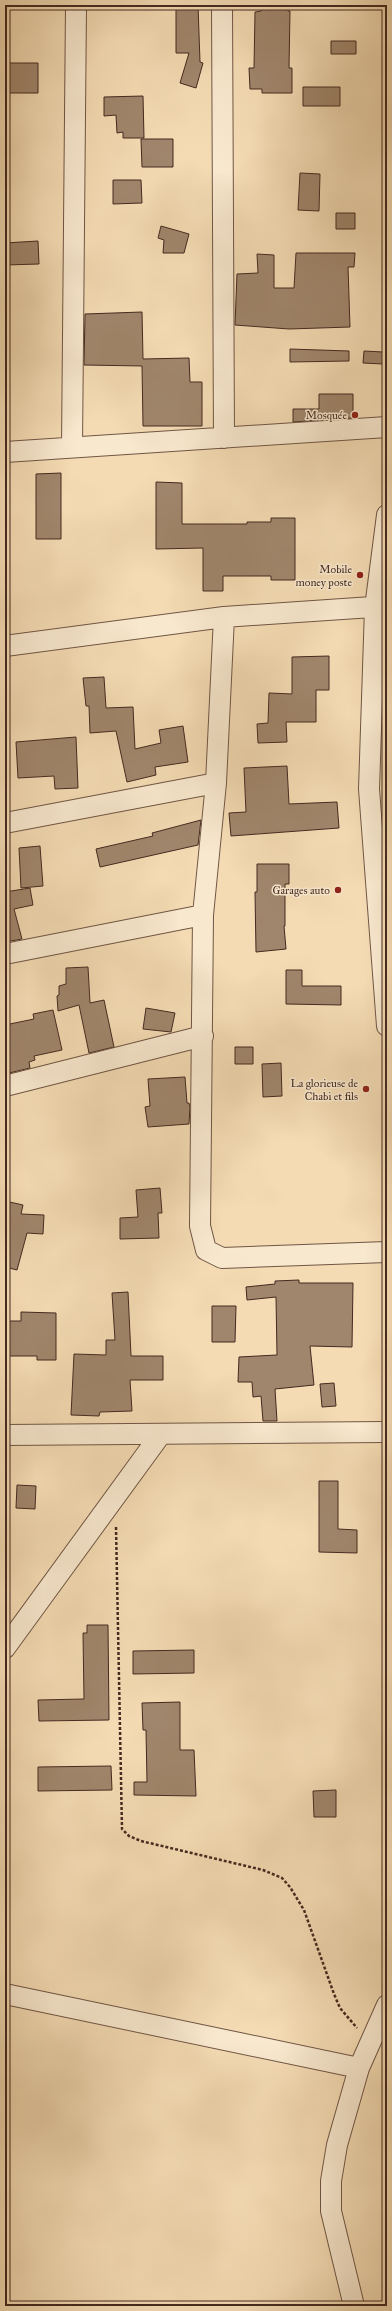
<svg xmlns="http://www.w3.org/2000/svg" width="392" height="2311" font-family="'IM FELL Great Primer',serif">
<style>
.building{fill:#a0866c;stroke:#442a20}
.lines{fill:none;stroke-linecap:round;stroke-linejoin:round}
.minor-casing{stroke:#705645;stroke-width:22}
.path{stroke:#442a20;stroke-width:2.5;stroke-dasharray:3 2;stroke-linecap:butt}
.minor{stroke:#f8e8ce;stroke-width:20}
.poi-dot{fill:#8f2418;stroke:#f8e8ce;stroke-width:1.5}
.labels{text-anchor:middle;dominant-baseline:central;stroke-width:3;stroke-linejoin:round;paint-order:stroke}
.poi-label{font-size:11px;fill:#442a20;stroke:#f8e8ce;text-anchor:end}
</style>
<rect width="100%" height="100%" fill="#f4dbb3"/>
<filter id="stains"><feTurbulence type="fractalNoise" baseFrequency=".005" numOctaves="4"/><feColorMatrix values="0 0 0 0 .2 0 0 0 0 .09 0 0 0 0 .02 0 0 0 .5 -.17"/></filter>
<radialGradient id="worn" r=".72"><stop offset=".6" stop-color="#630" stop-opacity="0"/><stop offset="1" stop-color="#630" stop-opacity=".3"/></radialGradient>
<!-- building -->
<path class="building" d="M176 5H198L200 62 203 63 196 88 180 83 189 53H176Z
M261 5H288V11H290L289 68H292V93H262V89H250L249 68H254L255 12 261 11Z
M331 41H356V54H331Z
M5 63H38V93H5Z
M303 87H340V106H303Z
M143 96 144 138H123V132L117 133 116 115 104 116V97Z
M141 139H173V167H142Z
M300 173 320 174 319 211 298 210Z
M113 180H141L142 203 113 204Z
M336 213H355V229H336Z
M161 226 189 234 184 253H163L164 240 158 238Z
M38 241 39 264 5 265V243Z
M296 253H355L354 267H348L350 327 289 329 235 325 237 274 258 273 257 254 274 255V288H294Z
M142 312 143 359 189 358 190 382H202V426H143L142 366 84 365 85 314Z
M290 349 349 351V361L290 362Z
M364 351 383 352V364L363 363Z
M319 394H353V418L293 422V409H319Z
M61 473V539H36V474Z
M156 482 182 483V524H247V522H271V518H295V580H271V576H223V591H203V548L156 549Z
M329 656V690H316V722H286L287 742 258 743 257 724 268 723 269 693 292 694V657Z
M104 677 106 708 133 707 135 749 161 743 159 730 183 726 188 762 155 767 156 775 127 782 116 731 90 733 89 706H86L83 678Z
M76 737 78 788 55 789 54 776 18 778 16 742Z
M287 766 289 804 337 802 339 828 231 836 229 813 246 812 244 768Z
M201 820 198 845 100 867 96 849 153 836 152 833Z
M40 846 43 886 21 888 19 848Z
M257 864H289V884H285V926H284L286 949 256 952 255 892H257Z
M30 888 33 905 14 909 22 939 5 942V892Z
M88 967 90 1003 104 1000 114 1047 89 1053 79 1005 58 1011 57 996 59 995V986L66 984V968Z
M286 970H302V986H341V1005L286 1004Z
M146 1008 175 1013 171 1032 143 1029Z
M53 1010 62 1050 34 1056 35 1060 29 1062 30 1068 5 1074V1025L34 1019 33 1014Z
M235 1047H253V1064H235Z
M281 1063 282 1096 263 1097 262 1064Z
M185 1077 187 1103H189L190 1107 189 1124 148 1127 145 1107 150 1106 148 1079Z
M160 1188 162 1213H158L159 1238 120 1239V1218L138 1217 136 1190Z
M5 1201 23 1205 21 1214 44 1215 43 1234 27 1233 17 1270 5 1267Z
M299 1280V1283H353L352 1347 310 1346 314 1385 275 1389 277 1421H263L261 1396 253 1397 252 1382H238L239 1357 277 1355 276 1297 247 1300 246 1287 275 1284V1281Z
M128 1292 131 1356H163V1380H130L132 1411 100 1412 99 1416 71 1415 74 1354 106 1355V1340H115L112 1293Z
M212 1306H236L235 1342H212Z
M21 1312 56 1313V1360H37V1356H5V1321H21Z
M334 1383 336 1406 322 1407 320 1384Z
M319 1481H338V1529L357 1530V1553L319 1552Z
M17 1485 36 1486 35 1509 16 1508Z
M87 1625H108L109 1720 39 1721 38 1700 84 1699 83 1633H87Z
M194 1650V1673L133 1674V1651Z
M180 1702V1750H194L196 1796 134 1795V1782H147L146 1730H143L142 1703Z
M111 1766 112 1790 38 1791V1767Z
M336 1790V1817H314L313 1791Z"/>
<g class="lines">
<!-- minor casing -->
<g class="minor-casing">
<path id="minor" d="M222 5 224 438
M72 447 76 5
M5 452 387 427
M387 515 375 608 369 789 387 1026
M224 617 216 783 203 915 200 1226 206 1250 222 1258 387 1252
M5 646 224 617 387 606
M5 823 216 783
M5 954 203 915
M5 1086 203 1036
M5 1435 387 1432
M5 1648 161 1434
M5 1994 359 2068
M354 2306 331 2211V2181L337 2145 359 2068 387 2005"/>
</g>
<!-- path -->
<path class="path" d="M116 1527 122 1829 129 1836 141 1841 263 1870 282 1878 290 1887 304 1910 334 1994 340 2008 357 2028"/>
<!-- minor -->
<use href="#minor" class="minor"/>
</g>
<!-- markers -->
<g class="poi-dot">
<circle cx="355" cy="415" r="4"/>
<circle cx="360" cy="575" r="4"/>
<circle cx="338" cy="890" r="4"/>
<circle cx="366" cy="1089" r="4"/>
</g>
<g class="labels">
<!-- poi labels -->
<g class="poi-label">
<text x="347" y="415">Mosquée</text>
<text x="352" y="569">Mobile<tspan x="352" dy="13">money poste</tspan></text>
<text x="330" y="890">Garages auto</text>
<text x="358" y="1083">La glorieuse de<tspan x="358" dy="13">Chabi et fils</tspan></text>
</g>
</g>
<!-- margin -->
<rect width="392" height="2311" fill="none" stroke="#f4dbb3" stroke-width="20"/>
<rect x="6" y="6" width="380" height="2299" fill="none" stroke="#442a20" stroke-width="2"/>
<rect x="10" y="10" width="372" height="2291" fill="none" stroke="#442a20"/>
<rect width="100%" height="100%" filter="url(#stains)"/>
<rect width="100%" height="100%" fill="url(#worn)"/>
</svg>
